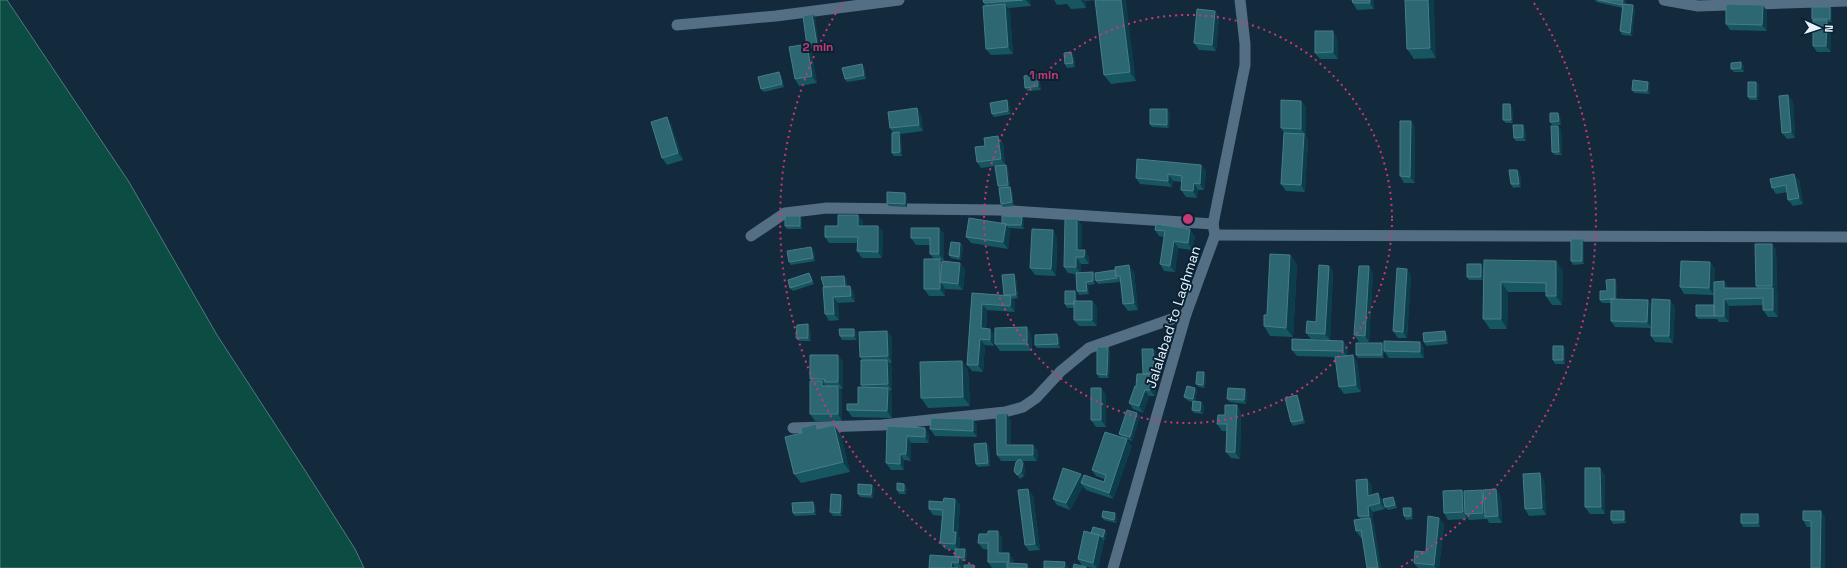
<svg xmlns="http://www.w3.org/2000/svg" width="1847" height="568" font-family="'Space Grotesk',sans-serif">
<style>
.water{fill:#0b4c43;stroke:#4d7e7b}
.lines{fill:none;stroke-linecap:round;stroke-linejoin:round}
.minor{stroke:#546e84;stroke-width:11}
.tertiary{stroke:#546e84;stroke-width:11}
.wall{fill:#165661}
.shaded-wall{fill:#0b3d4b}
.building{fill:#2c6772;stroke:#4a7c87}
.ring{fill:none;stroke:#c83973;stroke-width:2;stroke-dasharray:2 4}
.labels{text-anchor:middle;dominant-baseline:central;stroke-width:4;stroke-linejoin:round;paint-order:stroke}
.street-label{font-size:14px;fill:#e7f2fd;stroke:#082133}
.centre{fill:#c83973;stroke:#082133;stroke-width:2}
.ring-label{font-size:12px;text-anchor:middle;font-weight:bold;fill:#c83973;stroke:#082133;stroke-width:4;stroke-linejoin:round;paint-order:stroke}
</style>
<rect width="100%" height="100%" fill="#132a3d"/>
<!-- water -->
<path class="water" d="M0 0H7L129 182 217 335 308 475 355 549 364 568H0Z"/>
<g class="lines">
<!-- minor -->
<path class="minor" d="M1664 0 1698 6 1847 1
M677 25 776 16 899 0
M1215 235 1847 237
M751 236 785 213 827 208 998 210 1213 224
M793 428 882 425 1005 412 1023 407 1036 398 1061 371 1089 348 1186 314"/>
<!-- tertiary -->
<path class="tertiary" d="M1113 568 1186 314 1215 235 1213 224 1245 65V44L1240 0"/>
</g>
<!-- wall -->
<path class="wall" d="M983 0H1030L1031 6 1008 8 1010 11 1013 54 991 55 986 49V6L984 3Z
M1054 0H1095L1085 1 1086 8 1071 9 1067 4 1057 5Z
M1095 0 1136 81 1111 84 1104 75Z
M1352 0H1374V9L1357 10 1353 3Z
M1405 0 1436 58 1414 59 1407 49Z
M1595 0H1626L1625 4 1633 5 1635 9 1632 36 1622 35 1620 31 1623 8 1596 2Z
M1830 7 1832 10V22H1828L1831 27V52H1817L1813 46V20L1812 19Z
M1215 11 1219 17 1216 51 1199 50 1194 43Z
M1767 11V31L1730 30 1726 24Z
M812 14 815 17 819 47 810 49 811 50 817 83 799 86 795 79 807 45Z
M1337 37 1338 59H1320L1315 53Z
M1074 55 1075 67 1067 68 1065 64Z
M1744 66V72H1734L1731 69Z
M864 67 866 79 847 82 845 79Z
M781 75 784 87 764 92 761 89Z
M1039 77 1041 90 1028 91 1025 88Z
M1648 82 1650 85V94L1634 93 1632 90Z
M1756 82 1759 85 1758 100H1750L1748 97Z
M1007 100 1009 104 1011 114 994 117 992 114Z
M1301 101 1306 107V135H1305L1308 140 1305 192 1286 191 1281 184 1284 133 1281 128Z
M1793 101 1795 138 1787 139 1782 133Z
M1510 104 1512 107 1513 123H1506L1503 120Z
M917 108 921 115 923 131 900 134 901 136 902 156H894L892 153 893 133 890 128Z
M1167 109 1170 113 1169 128 1152 127 1150 124Z
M1560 116 1561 125H1552L1550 122Z
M1411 121 1415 128V183H1404L1400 176Z
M671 124 683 160 667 165 662 158Z
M1525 128 1526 141H1516L1514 138Z
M1561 129 1562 155H1555L1552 152Z
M1003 143 1005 165 1008 168 1010 187 1012 190 1014 206 1003 207 1001 204 999 188 998 186 995 166 981 168 977 162 985 146Z
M1201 165 1206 171 1204 190H1198L1197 198 1186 197 1181 190 1182 182 1173 181 1172 187 1140 184 1136 178Z
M1517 170 1520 173 1521 187 1513 188 1511 184Z
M1799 180 1803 204 1793 206 1788 200 1787 192 1776 194 1772 188Z
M907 196V207L889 206 887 203Z
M1022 217 1024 221V229L1009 228 1010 230 1008 249 971 243 966 237 1002 223Z
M802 219V229H787L785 226Z
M1077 219 1082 226 1081 250 1089 257V264H1081V273L1093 272 1095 276 1134 272 1138 310 1128 311 1123 304 1121 283 1119 281V282L1098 284 1096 281 1095 276V284L1089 285V294L1079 295 1077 291 1076 274 1068 273 1064 267Z
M863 221V226H878L883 232 882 258H862L857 251 858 243H829L825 237 838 226Z
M939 228 944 234V260H940L942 263 965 269 963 290 945 289V288V296H929L924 289 934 259 930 254V245H916L911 238Z
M1155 230 1195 236 1192 250 1178 248 1175 272 1164 271 1160 264 1164 237 1159 236Z
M1057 237 1056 276 1035 275 1030 268Z
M1584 242V264L1573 265 1571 261Z
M960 243 963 246 961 260 951 258 949 255Z
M1772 244 1776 250 1777 292 1778 294V317H1768L1763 310V305L1729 306V322H1719L1717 319H1698L1696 316 1714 305V285V295L1684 294 1680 287 1715 268 1714 282 1729 288H1757L1756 286Z
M814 250 815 261 791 265 789 262Z
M1290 255 1297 264 1293 337 1270 336 1264 326 1267 315Z
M1484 260 1563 270 1562 305H1552L1546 296V292H1508L1507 329H1490L1483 319Z
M1481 264 1483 268V280H1469L1467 277Z
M1329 266 1333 272 1330 340 1348 347V355L1357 361 1361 392 1344 394 1339 387 1335 357 1297 356 1292 350 1327 340 1311 339 1306 333 1316 322Z
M809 273 811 276 814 284 793 291 790 288Z
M1373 273 1369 342H1359L1354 335Z
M1411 275 1407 338H1398L1393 331Z
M1016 277 1018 298 1013 299 1015 302V312L987 310 986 328 995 335 994 346 985 345 983 372 972 371 967 365 972 293 1004 295Z
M847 279V286H850L854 293 855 302 838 303 839 320 829 321 825 314 823 287Z
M1617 283V299L1648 300 1652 306H1675L1673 343 1655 342 1651 336V328L1615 327 1611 321V303H1602L1600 300 1607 291Z
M1077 294V301H1092L1097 307V326H1079L1074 320V308H1067L1065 304Z
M810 328 811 341H799L796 338Z
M857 332V340H842L840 336Z
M1031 334 1032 351H1000L995 344Z
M1447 334 1448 344 1426 346 1424 342Z
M892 337V363H889L892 366V390L890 391 892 394V418L852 417 847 410 858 404 863 387 861 385 863 360 860 357Z
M1060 338V348H1037L1035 345Z
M1420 342 1424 348V358H1389L1384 351Z
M1382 343 1384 347V358H1358L1356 355Z
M1153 349 1156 352V379H1154L1156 381 1155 396H1149L1143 413 1133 409 1129 403 1143 374Z
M1565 349V364H1555L1553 360Z
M1110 351 1109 378H1099L1097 374Z
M843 361V389H840L842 392V421H815L810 414 811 381 810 379Z
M962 361 968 370 970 406 928 408 921 398Z
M1206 375 1205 388 1199 387 1196 384Z
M1195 388 1197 391 1195 401 1204 405 1203 414 1194 413 1192 410V402L1187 400 1184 397Z
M1245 389 1247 393 1246 404 1230 402 1227 399Z
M1106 394V427H1096L1091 420Z
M1299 399 1305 423 1293 426 1291 422Z
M1241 412 1240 459 1231 458 1226 452 1227 431H1222L1217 424Z
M1137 413 1140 416 1132 441 1122 437 1119 434Z
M973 419 977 426V437L935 436 930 429Z
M1011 420V445H1033L1038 451 1037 461H1021L1025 467 1024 476 1020 479 1014 471 1017 461H1001L997 455Z
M887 426 929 434V443H911V461L904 460V470H891L886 463Z
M819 429 841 435 850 472 801 483 794 474Z
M986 443 989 446 990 466 978 467 976 464Z
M1132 446 1113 499 1086 490 1083 486 1070 510 1057 505 1053 499 1083 477 1104 482V479L1096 476 1092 470Z
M1605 475V514H1590L1585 507Z
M1367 479 1372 486V495L1383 500 1385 509 1373 512V523L1374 524 1381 568H1367L1362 538H1361L1356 531 1360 519 1358 516Z
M1544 480 1546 515 1529 516 1525 509Z
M907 487 906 494H899L897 490Z
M874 488 873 498 860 497 858 494Z
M1482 490 1483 492 1501 496 1502 523H1489L1487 519 1469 520 1467 517V519L1448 520 1444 513Z
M1033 495 1040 550 1029 551 1025 545Z
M843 498 842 516H833L830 512Z
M955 499 960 505 958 535 960 539 959 549H965L967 552 966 561H962L963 563V568H929L955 557V550L945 549 940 543 942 516 933 515 929 509Z
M1395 500 1397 508 1388 510 1385 507Z
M816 506V515L795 516 793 513Z
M1411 508 1413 511V519L1406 520 1404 516Z
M1821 511 1825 517 1811 527H1807L1803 520Z
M1626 514V523L1613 524 1611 520Z
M1102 517H1117L1116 523 1104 520Z
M1760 517V527H1743L1741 523Z
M1439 518 1444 524 1439 568H1418L1414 563 1426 552Z
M1091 533H1107L1105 540H1103L1104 541 1098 568H1093L1082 566 1078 559Z
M1002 537V553L1014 560V563L1030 568H992L988 562V550L983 549 978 543Z"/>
<!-- shaded-wall -->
<path class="shaded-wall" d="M1026 0H1030L1031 6Z
M1081 0H1085V1L1086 8Z
M1121 0H1126L1136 81 1130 72Z
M1370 0H1374V9L1370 3Z
M1428 0H1434L1436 58 1430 48Z
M1623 0H1626L1624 9 1622 5Z
M1005 4 1010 11 1013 54 1008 47Z
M1633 5 1635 9 1632 36 1630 33Z
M1763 5 1767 11V31L1762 25Z
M1830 7 1832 10V22L1830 19Z
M1215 11 1219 17 1216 51 1212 45Z
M812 14 815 17 819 47 817 44Z
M1827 20 1831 27V52L1826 46Z
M1333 31 1337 37 1338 59 1333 52Z
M807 44 811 50 817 83 812 76Z
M1071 52 1074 55 1075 67 1073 63Z
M1741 62 1744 66V72L1741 68Z
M862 64 864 67 866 79 864 75Z
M779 72 781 75 784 87 782 84Z
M1037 74 1039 77 1041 90 1038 86Z
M1648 82 1650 85V94L1647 91Z
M1756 82 1759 85 1758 100 1756 97Z
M1788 95 1793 101 1795 138 1791 132Z
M1007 100 1009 104 1011 114 1008 111Z
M1301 101 1306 107V135L1301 129Z
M1510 104 1512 107 1513 123 1511 120Z
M917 108 921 115 923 131 919 125Z
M1167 109 1170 113 1169 128 1167 125Z
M1558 113 1560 116 1561 125 1559 121Z
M667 117 671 124 683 160 678 153Z
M1411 121 1415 128V183L1410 177Z
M1523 125 1525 128 1526 141 1523 137Z
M1558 126 1561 129 1562 155 1559 152Z
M899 132 901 136 902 156 900 152Z
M1304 134 1308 140 1305 192 1301 185Z
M998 136 1003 143 1005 165 1001 159Z
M1006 165 1008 168 1010 187 1012 190 1014 206 1012 202 1010 188 1008 185Z
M1201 165 1206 171 1204 190 1200 184Z
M1517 170 1520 173 1521 187 1519 184Z
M1168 174 1173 181 1172 187 1168 181Z
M1794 174 1799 180 1803 204 1799 198Z
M1194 183 1198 190 1197 198 1193 191Z
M905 193 907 196V207L905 204Z
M858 215 863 221V232L858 226Z
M800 216 802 219V229L800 226Z
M1022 217 1024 221V229L1021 225Z
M1077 219 1082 226 1081 257 1077 250Z
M1006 224 1010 230 1008 249 1003 242Z
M878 226 883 232 882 258 878 252Z
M939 228 944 234V260L939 254Z
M1190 229 1195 236 1192 250 1188 243Z
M1053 230 1057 237 1056 276 1051 269Z
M1582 239 1584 242V264L1582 261Z
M1174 241 1178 248 1175 272 1170 266Z
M960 243 963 246 961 260 959 257Z
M1772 244 1776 250 1777 292 1778 294V317L1773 310V288L1772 286Z
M811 247 814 250 815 261 813 258Z
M1085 250 1089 257V264L1084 257Z
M1290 255 1297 264 1293 337 1286 328Z
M1076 257 1081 264V274L1076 267Z
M940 259 944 266 940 282 945 288V296L940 289Z
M1556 261 1563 270 1562 305 1556 296Z
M1710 262 1715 268 1714 295 1709 288Z
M960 263 965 269 963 290 958 284Z
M1481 264 1483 268V280L1481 277Z
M1129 265 1134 272 1138 310 1134 303Z
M1329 266 1333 272 1330 340 1325 334Z
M1369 266 1373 273 1369 342 1365 336Z
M1407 269 1411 275 1407 338 1403 332Z
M1093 272 1095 276V284L1093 281Z
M809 273 811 276 814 284 812 281Z
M1014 274 1016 277 1018 298 1016 295Z
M844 276 847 279V292L845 289Z
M1615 279 1617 283V303L1615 299Z
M1724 281 1729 288H1724Z
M1086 282 1089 285V294L1087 291Z
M1501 282 1508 292 1507 329 1501 319Z
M850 286 854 293 855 302 851 296Z
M1075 291 1077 294V308L1075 304Z
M1011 296 1015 302V312L1010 306Z
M833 297 838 303 839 320 834 314Z
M1724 299 1729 306V322L1724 316Z
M1648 300 1652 306V328L1647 322Z
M1670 300 1675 306 1673 343 1669 336Z
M1092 301 1097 307V326L1092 320Z
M982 304 987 310 985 335 981 328Z
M808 324 810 328 811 341 808 338Z
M1027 327 1031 334 1032 351 1027 344Z
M854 329 857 332V340L854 336Z
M990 329 995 335 994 346 990 340Z
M887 331 892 337V363L888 356Z
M1445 331 1447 334 1448 344 1446 340Z
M1057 334 1060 338V348L1058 344Z
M980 339 985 345 983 372 978 365Z
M1343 341 1348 347V358L1343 351Z
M1420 342 1424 348V358L1420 352Z
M1382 343 1384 347V358L1382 355Z
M1563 346 1565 349V364L1563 360Z
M1108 347 1110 351 1109 378 1107 375Z
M1153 349 1156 352V379L1154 375Z
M838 355 843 361V389L838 382Z
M1353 355 1357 361 1361 392 1356 385Z
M887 360 892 366V390L888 384Z
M962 361 968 370 970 406 963 397Z
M1204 372 1206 375 1205 388 1203 385Z
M1151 374 1156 381 1155 396 1150 390Z
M822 381 826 387 822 386Z
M838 386 842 392V421L838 414Z
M888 388 892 394V418L887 411Z
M1101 388 1106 394V427L1101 420Z
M1195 388 1197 391 1195 402 1193 399Z
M1245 389 1247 393 1246 404 1244 400Z
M1145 390 1149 396 1143 413 1139 406Z
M1297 395 1299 399 1305 423 1303 420Z
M1201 402 1204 405 1203 414 1200 411Z
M1237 405 1241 412 1240 459 1235 452Z
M1006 413 1011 420V451L1006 445Z
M1137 413 1140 416 1132 441 1130 437Z
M973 419 977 426V437L973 431Z
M834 425 841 435 850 472 843 462Z
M925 428 929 434V443L925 437Z
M907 436 911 443V461L906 454Z
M1127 439 1132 446 1113 499 1109 493Z
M986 443 989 446 990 466 988 463Z
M1033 445 1038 451 1037 461 1033 455Z
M900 454 904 460V470L900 464Z
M1023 463 1025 467 1024 476 1021 472Z
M1600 468 1605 475V514L1601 507Z
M1540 473 1544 480 1546 515 1542 508Z
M1081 474 1086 480 1081 483 1083 486 1070 510 1066 503Z
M1367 479 1372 486V502L1368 496Z
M904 484 907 487 906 494 904 491Z
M872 485 874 488 873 498 871 495Z
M1028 489 1033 495 1040 550 1035 544Z
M1496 489 1501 496 1502 523 1498 516Z
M1462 490 1466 497 1465 514 1467 517V519L1463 512Z
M1482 490 1486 496 1485 516 1483 513Z
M1378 493 1383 500 1385 509 1380 503Z
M841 495 843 498 842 516 840 513Z
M1393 497 1395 500 1397 508 1395 505Z
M955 499 960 505 958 535 960 539 959 551 955 544 953 532Z
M813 502 816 506V515L814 512Z
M1368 506 1373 512V523L1369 516Z
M1411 508 1413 511V519L1411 516Z
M1624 511 1626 514V523L1624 520Z
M1821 511 1825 517V568H1820Z
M1115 513 1117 517 1116 523 1114 520Z
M1758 514 1760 517V527L1758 523Z
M1370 518 1374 524 1381 568H1378Z
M1439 518 1444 524 1439 568H1436L1434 565Z
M1105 530 1107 533 1105 540 1103 537Z
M998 531 1002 537V559L998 553Z
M1099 535 1104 541 1098 568H1097L1093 563Z
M965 549 967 552 966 561 964 558Z
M1009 553 1014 560V568L1009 562Z
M959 557 963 563V568H962L958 563Z
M952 562 955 568H951Z
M1065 562 1069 568H1064Z
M1027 564 1030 568H1027Z"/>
<!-- building -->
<path class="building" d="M983 0H1023L984 3Z
M1095 0H1121L1130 72 1104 75Z
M1352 0H1370V3H1353Z
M1405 0H1428L1430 48 1407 49Z
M1598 0H1623L1622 5Z
M1005 4 1008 47 986 49 983 6Z
M1623 4 1633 5 1630 33 1620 31Z
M1726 4 1763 5 1762 25 1726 24Z
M1812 7H1830V19H1812Z
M1197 9 1215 11 1212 45 1194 43Z
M812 14 817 44 807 46 803 16Z
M1813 20H1827L1826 46H1813Z
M1315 31H1333V52L1315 53Z
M807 44 812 76 795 79 789 47Z
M1071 52 1073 63 1065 64 1064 53Z
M1741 62V68L1731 69V63Z
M862 64 864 75 845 79 842 68Z
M779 72 782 84 761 89 758 77Z
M1037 74 1038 86 1025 88 1024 76Z
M1633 80 1648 82 1647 91 1632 90Z
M1748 82H1756V97H1748Z
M1788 95 1791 132 1782 133 1779 96Z
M1007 100 1008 111 992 114 990 103Z
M1281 100 1301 101V129L1281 128Z
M1503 104H1510L1511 120H1503Z
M917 108 919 125 890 128 888 112Z
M1150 109H1167V125L1150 124Z
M1550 113H1558L1559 121 1550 122Z
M667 117 678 153 662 158 651 122Z
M1400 121H1411L1410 177 1400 176Z
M1513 125H1523V137L1514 138Z
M1551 126H1558L1559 152H1552Z
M899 132 900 152 892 153V133Z
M1284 133 1304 134 1301 185 1281 184Z
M998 136 1001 159 977 162 975 147 985 146 984 138Z
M1137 159 1201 165 1200 184 1194 183 1193 191 1181 190 1182 176 1168 174V181L1136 178Z
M1006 165 1008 185 998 186 995 166Z
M1509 170H1517L1519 184H1511Z
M1794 174 1799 198 1788 200 1786 185 1772 188 1770 179Z
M1010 187 1012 202 1001 204 999 188Z
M887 192 905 193V204L887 203Z
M838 215H858V226H878V252L857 251 858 237H825V226H838Z
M785 216H800V226H785Z
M1002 216 1022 217 1021 225H1006V224L1002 223Z
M969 218 1006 224 1003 242 966 237Z
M1065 219H1077V250H1085L1084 257H1076V267H1064Z
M1156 224 1190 229 1188 243 1174 241 1170 266 1160 264 1165 231 1155 230Z
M911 228H939V254H930V238H911Z
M1032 229 1053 230 1051 269 1030 268Z
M1571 239H1582V261H1571Z
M951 242 960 243 959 257 949 255Z
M1755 244H1772V286H1756Z
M811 247 813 258 789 262 787 251Z
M1270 254 1290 255 1286 328 1264 326V315H1267Z
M924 259H940V289H924Z
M1484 260 1556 261V296H1546V283L1501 282V319H1483Z
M942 261 960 263 958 284 940 282Z
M1681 261 1710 262 1709 288 1680 287Z
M1467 264H1481V277H1467Z
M1129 265 1134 303 1123 304 1120 276H1116L1115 267Z
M1319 265 1329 266 1325 334 1306 333 1307 321 1316 322Z
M1359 266H1369L1365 336 1354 335Z
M1397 268 1407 269 1403 332 1393 331Z
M1115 270 1116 276 1117 278 1096 281 1095 273Z
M1093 272V281L1086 282 1087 291H1077L1076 273Z
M809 273 812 281 790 288 788 280Z
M1014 274 1016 295H1004L1002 275Z
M844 276 845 286 824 287 821 277Z
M1615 279V299H1611L1600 300V291H1607L1606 280Z
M1724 281V288H1773V310H1763V298L1724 299V316H1714V282Z
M850 286 851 296 833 297 834 314H825L823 287Z
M1065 291H1075V301H1074V304H1065Z
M972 293 1011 296 1010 306 982 304 981 328 990 329V340L980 339 978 365H967Z
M1611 299 1648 300 1647 322 1611 321Z
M1652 299 1670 300 1669 336H1651Z
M1074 301H1092V320H1074Z
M1696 305H1714L1715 316H1696Z
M808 324V338H796L797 325Z
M1027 327V344H995V328Z
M839 329H854V336H840Z
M887 331 888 356 860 357 859 332Z
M1445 331 1446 340 1424 342 1423 333Z
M1057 334 1058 344 1035 345V335Z
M1292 339 1343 341V351L1292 350Z
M1384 341 1420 342V352L1384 351Z
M1356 343H1382V355H1356Z
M1553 346H1563V360H1553Z
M1097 347H1108L1107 375 1097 374Z
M1142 349H1153L1154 375H1152L1151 374H1143Z
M810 355H838V382H825L824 379H810Z
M1353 355 1356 385 1339 387 1335 357Z
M861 360H887L888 384 861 385Z
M962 361 963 397 921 398 920 362Z
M1197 372H1204L1203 385 1196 384Z
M1137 374H1151L1150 390H1145L1139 406 1129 403 1135 386 1136 387Z
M810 381H822V386H838V414H810Z
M1187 386 1195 388 1193 399 1184 397Z
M858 387 888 388 887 411 847 410V404H858Z
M1091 388H1101V420H1091Z
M1228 388 1245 389 1244 400 1227 399Z
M1297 395 1303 420 1291 422 1285 398Z
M1193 401 1201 402 1200 411 1192 410Z
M1225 405H1237L1235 452H1226L1227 424H1217L1218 415H1225Z
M1127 410 1137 413 1130 437 1119 434Z
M1006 413V445H1033V455H997L996 414Z
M931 418 973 419V431L930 429Z
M816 424 817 429 834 425 843 462 794 474 785 437 802 433 801 428Z
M887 426 925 428V437L907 436 906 454H900V464L886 463Z
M1105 432 1127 439 1109 493 1081 483 1084 475 1104 482 1106 475 1092 470Z
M986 443 988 463 976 464 974 444Z
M1020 459 1023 463 1021 472 1017 475 1014 471 1016 462Z
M1063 468 1081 474 1066 503 1053 499Z
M1585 468H1600L1601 507H1585Z
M1540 473 1542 508 1525 509 1523 474Z
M1367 479 1368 496 1378 493 1380 503 1368 506 1369 516H1358L1356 480Z
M897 483 904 484V491L897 490Z
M858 484 872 485 871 495 858 494Z
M1028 489 1035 544 1025 545 1018 490Z
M1496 489 1498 516 1485 517 1483 490Z
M1462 490 1463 512 1444 513 1443 491Z
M1482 490 1483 513 1465 514 1464 491Z
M831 494 841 495 840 513 830 512Z
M1393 497 1395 505 1385 507 1383 499Z
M944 498 955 499 953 532H956L955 544 940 543 943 510 929 509V501L943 502Z
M813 502 814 512 793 513 792 503Z
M1403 508H1411V516H1404Z
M1103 511 1115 513 1114 520 1102 517Z
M1611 511H1624V520H1611Z
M1803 511H1821L1820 568H1811V521L1803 520Z
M1741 514H1758V523H1741Z
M1428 516 1439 518 1434 565 1414 563 1415 551 1426 552Z
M1370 518 1378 568H1367L1361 530 1356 531 1354 520Z
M1093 527 1105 530 1103 537 1100 536 1099 535 1091 533Z
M988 531H998V553H1009V562H988V543H978L979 534H988Z
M1084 531 1099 535 1093 563 1078 559Z
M955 549H965L964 558 955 557Z
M930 555 959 557 958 563 952 562 951 568H958H929Z
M1044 561 1065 562 1064 568H1044Z
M1007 563 1027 564V568H1007Z
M1074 564 1086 567V568H1073Z
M964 565H974V568H964Z"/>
<!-- distance rings -->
<g class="ring">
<circle cx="1188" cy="219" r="204"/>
<path d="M975 567A408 408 0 0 1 842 3M1534 3A408 408 0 0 1 1401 567"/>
</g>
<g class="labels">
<!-- street labels -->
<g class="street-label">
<text transform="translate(1173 317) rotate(-72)">Jalalabad to Laghman</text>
</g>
</g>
<circle cx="1188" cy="219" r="6" class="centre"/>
<g class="ring-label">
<text x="818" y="51">2 min</text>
<text x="1044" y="79">1 min</text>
</g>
<!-- north arrow -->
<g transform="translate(1819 28) rotate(93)" stroke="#082133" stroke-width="3" paint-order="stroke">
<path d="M0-3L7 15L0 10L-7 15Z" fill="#e7f2fd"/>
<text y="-6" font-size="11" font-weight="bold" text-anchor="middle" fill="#e7f2fd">N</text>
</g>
</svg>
